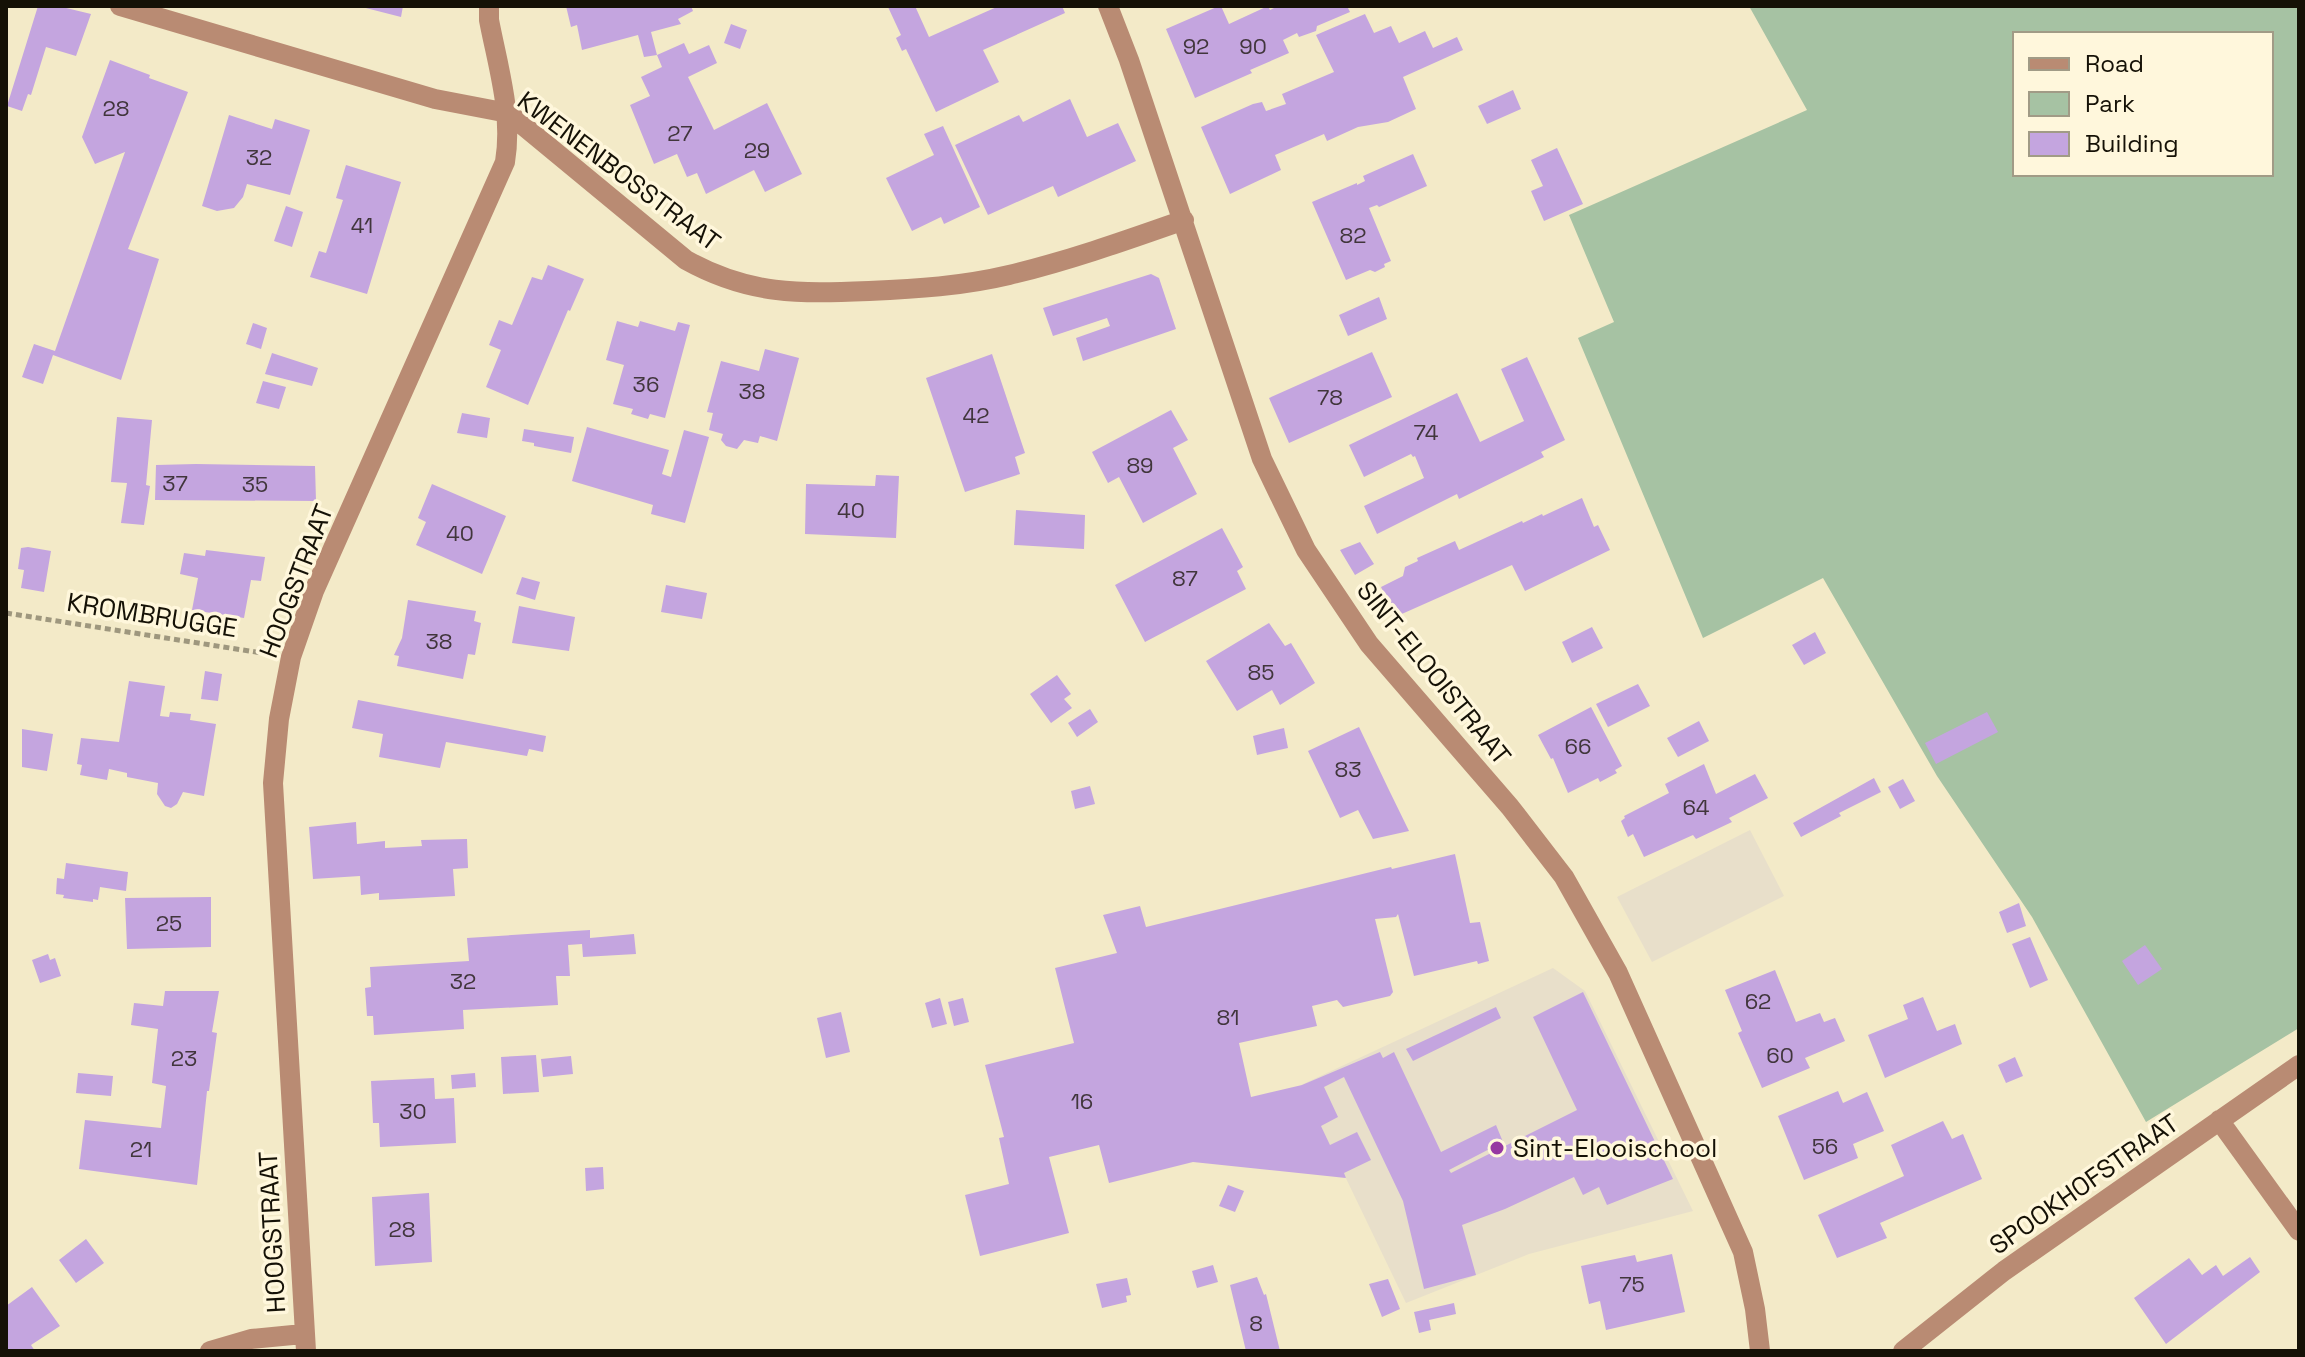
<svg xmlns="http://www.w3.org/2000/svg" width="2305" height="1357" font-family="'Space Grotesk',sans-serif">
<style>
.education{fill:#e8dfca}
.green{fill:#a6c2a3;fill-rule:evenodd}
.building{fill:#c4a5df}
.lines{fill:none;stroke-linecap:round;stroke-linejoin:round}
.path{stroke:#9e977e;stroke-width:5;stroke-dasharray:6 4;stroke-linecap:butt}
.minor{stroke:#b98b73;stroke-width:20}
.poi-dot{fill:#9638a2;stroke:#fff7dc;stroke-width:3}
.labels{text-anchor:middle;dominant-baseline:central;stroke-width:7;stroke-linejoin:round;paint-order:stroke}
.number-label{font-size:22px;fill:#41363c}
.street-label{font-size:26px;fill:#151106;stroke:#fff7dc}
.poi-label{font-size:26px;fill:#151106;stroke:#fff7dc;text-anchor:start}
</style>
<rect width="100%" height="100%" fill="#f3eac8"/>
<!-- education -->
<path class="education" d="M1750 830 1784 896 1652 962 1617 897Z
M1553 968 1585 991 1693 1211 1529 1254 1406 1303 1301 1085Z"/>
<!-- green -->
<path class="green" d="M1749 6H2299V1028L2146 1122 2032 917 1937 776 1823 578 1703 638 1578 338 1614 322 1569 215 1807 110ZM2015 34H2271V174H2015Z"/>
<!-- building -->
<path class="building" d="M38 6H58L91 14 76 56 46 47 31 95 28 94 22 111 7 106Z
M358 6H403L401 17Z
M566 6H691L693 11 678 19 681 24 651 32 657 55 684 43 689 54 709 45 717 63 688 77 714 130 767 103 802 174 765 192 754 170 706 194 697 173 687 177 677 154 654 164 630 105 650 96 641 77 662 67 657 55 644 57 638 35 582 50 577 25 571 27Z
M915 6 929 37 999 6H1062L1065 13 983 50 999 82 936 112 906 49 902 51 896 38 901 35 888 7Z
M1219 6H1221L1229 24 1268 6 1270 10 1278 6H1347L1350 12 1317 26 1316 31 1299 37 1297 33 1283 40 1289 53 1250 70 1252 73 1195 98 1166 29Z
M1365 14 1374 33 1391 26 1399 43 1425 31 1433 48 1457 37 1463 50 1403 77 1416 109 1388 122 1358 127 1327 141 1324 134 1275 155 1281 170 1230 194 1201 127 1253 104 1262 102 1266 111 1286 104 1282 94 1334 72 1316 35Z
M731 24 747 30 740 49 724 43Z
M110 60 150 75 149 78 188 92 128 249 159 259 121 380 53 355 43 384 22 377 34 344 55 351 125 152 95 164 82 137Z
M1513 90 1521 109 1487 124 1478 106Z
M1070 99 1087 137 1118 123 1136 161 1058 197 1053 186 988 215 955 145 1019 115 1023 122Z
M229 115 272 129 275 119 310 130 290 195 247 184 243 197 234 208 217 211 202 206Z
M943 126 980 207 944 224 941 217 912 231 886 178 934 155 924 134Z
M1557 148 1583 204 1544 221 1531 191 1543 186 1531 160Z
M1413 154 1427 186 1379 207 1377 205 1369 208 1391 261 1384 264 1385 267 1375 272 1370 270 1346 280 1312 202 1357 183V185L1365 181 1363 176Z
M346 165 401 182 367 294 310 277 319 251 326 253 343 200 336 198Z
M286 206 303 212 292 247 274 241Z
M548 265 584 279 570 311 568 310 528 405 486 387 501 350 489 345 499 320 512 325 532 277 542 280Z
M1151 274 1159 278 1176 329 1083 361 1076 338 1110 326 1107 318 1053 336 1043 308Z
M1379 297 1387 319 1348 336 1339 315Z
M617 321 638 327 640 321 675 331 678 322 690 325 665 418 650 414 648 419 631 414 633 409 613 404 624 365 606 360Z
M253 323 267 328 261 349 246 344Z
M765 349 799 358 777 441 760 436 758 443 744 440 737 449 726 446 721 440 723 434 709 430 713 413 707 412 721 361 759 371Z
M1372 352 1392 397 1289 443 1269 398Z
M272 353 318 368 312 386 265 374Z
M992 354 1025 453 1015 457 1020 474 965 492 926 378Z
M1527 357 1565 440 1541 452 1544 457 1459 499 1457 494 1377 534 1364 506 1424 478 1415 456 1413 457 1411 454 1364 477 1349 445 1457 393 1480 442 1524 421 1501 369Z
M263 381 286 387 279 409 256 403Z
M1171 410 1188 440 1173 448 1197 494 1143 523 1119 477 1108 483 1092 452Z
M462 413 490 418 487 438 457 433Z
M117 417 152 420 146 485 150 486 144 525 121 523 127 483 111 482Z
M587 427 669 450 662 474 671 477 684 430 709 437 685 523 651 514 653 505 572 481Z
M524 429 574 437 571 453 534 446V443L522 441Z
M196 464 315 466 316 501 155 500 156 465Z
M876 475 899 476 896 538 805 534 806 484 875 486Z
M432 484 506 516 482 574 416 545 426 522 418 518Z
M1582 498 1594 527 1598 525 1610 550 1525 591 1512 565 1395 617 1381 587 1403 576 1405 567 1418 561 1417 558 1455 541 1459 550 1522 521 1523 523 1542 514 1543 516Z
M1016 510 1085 515 1084 549 1014 545Z
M1222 528 1243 567 1237 571 1246 589 1145 642 1115 585Z
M1360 542 1374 564 1355 575 1340 550Z
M28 547 51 551 44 592 21 588 24 570 18 569 21 548Z
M206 550 265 557 261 581 251 580 244 618 192 610 198 578 180 574 184 553 205 556Z
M522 577 540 582 535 600 516 594Z
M666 585 707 593 702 619 661 612Z
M408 600 476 611 474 621 481 623 475 655 468 654 463 679 397 666 399 656 394 655 402 638Z
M519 606 575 617 569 651 512 643Z
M1269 623 1285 646 1291 643 1315 683 1280 705 1272 690 1237 711 1206 661Z
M1592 627 1603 648 1572 663 1562 642Z
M1815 632 1826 653 1804 665 1792 645Z
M205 671 222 674 218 701 201 699Z
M1057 675 1071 694 1064 699 1072 708 1051 723 1030 694Z
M129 681 165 686 160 716 169 717 170 712 191 714 190 720 216 724 204 796 183 792 177 804 171 808 165 806 157 794 158 783 127 777V773L109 769 107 780 80 775 82 765 77 764 81 738 119 742Z
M1638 684 1650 706 1608 727 1596 704Z
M358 700 546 736 543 752 529 749 527 756 446 742 440 768 379 757 383 734 352 728Z
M1591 707 1622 766 1615 770 1617 773 1600 782 1598 778 1568 793 1553 758 1551 759 1538 735Z
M1090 709 1098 722 1077 737 1068 723Z
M1987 712 1998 732 1936 764 1925 743Z
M1699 721 1709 741 1678 757 1667 738Z
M1359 727 1388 788 1409 831 1373 839 1358 810 1340 818 1308 751Z
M1284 728 1288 748 1257 755 1253 736Z
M22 729 53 734 47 771 22 767Z
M1704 764 1716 794 1755 774 1768 798 1729 818 1732 822 1696 839 1693 835 1644 857 1633 834 1628 837 1621 821 1625 818 1624 816 1669 793 1665 784Z
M1874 778 1881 792 1839 813 1841 816 1801 837 1793 823Z
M1903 779 1915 801 1900 809 1888 787Z
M1090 786 1095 804 1075 809 1071 791Z
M356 822 357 844 385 841V848L422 846 421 840 467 839 468 868 453 869 455 896 379 900V893L361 895 360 876 313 879 309 827Z
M1455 854 1470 923 1480 922 1489 961 1478 964 1477 961 1414 976 1398 914 1396 917 1375 919 1393 992 1390 996 1343 1007 1337 1000 1312 1006 1317 1026 1239 1043 1251 1097 1302 1085 1380 1052 1383 1058 1394 1052 1441 1152 1496 1125 1503 1142 1449 1170 1451 1173 1577 1110 1533 1017 1583 992 1673 1179 1607 1205 1599 1187 1583 1195 1574 1177 1505 1209 1462 1225 1476 1275 1424 1289 1403 1201 1344 1077 1324 1087 1338 1117 1321 1126 1330 1145 1357 1132 1371 1160 1344 1173 1346 1178 1193 1162 1109 1183 1099 1145 1049 1157 1069 1233 980 1256 965 1195 1009 1184 999 1138 1004 1137 985 1065 1074 1043 1055 968 1117 953 1103 915 1140 906 1146 927 1391 867 1392 869Z
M66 863 128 872 126 891 100 887 98 900 93 899V902L63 898 64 895 56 894 57 878 64 879Z
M211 897V947L127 949 125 898Z
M2019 903 2026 926 2007 933 1999 912Z
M590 930V938L634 934 636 954 583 957 582 944 568 945 570 976H556L558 1005 463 1010 464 1029 374 1035 373 1016H367L365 988 371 987 370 967 469 961 467 938Z
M2030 937 2048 980 2030 988 2012 944Z
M2145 945 2162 969 2138 985 2122 961Z
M48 954 50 960 55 958 61 976 40 983 32 960Z
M1775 970 1796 1022 1820 1013 1824 1022 1835 1018 1845 1041 1805 1058 1810 1068 1762 1088 1738 1033 1742 1031 1725 990Z
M165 991H219L212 1032 217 1033 209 1091H207L197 1185 79 1169 85 1120 161 1128 166 1086 152 1083 158 1029 131 1025 134 1003 163 1006Z
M1923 997 1937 1031 1955 1024 1962 1044 1885 1078 1868 1035 1908 1019 1903 1005Z
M940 998 947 1024 932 1028 925 1003Z
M963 998 969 1022 954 1026 948 1002Z
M1496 1007 1501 1018 1413 1061 1406 1049Z
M841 1012 850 1052 826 1058 817 1018Z
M536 1055 539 1092 503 1094 501 1057Z
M571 1056 573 1074 543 1077 541 1059Z
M2015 1057 2023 1076 2006 1083 1998 1065Z
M78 1073 113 1076 111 1096 76 1093Z
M475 1073 476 1087 452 1089 451 1075Z
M434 1078 435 1099 454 1098 456 1143 380 1147 379 1123H373L371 1081Z
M1838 1091 1843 1103 1867 1092 1884 1131 1853 1144 1858 1158 1804 1180 1778 1116Z
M1943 1121 1952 1139 1963 1134 1982 1179 1880 1223 1887 1238 1837 1258 1818 1215 1904 1176 1891 1145Z
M603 1167 604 1189 586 1191 585 1168Z
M1228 1185 1244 1191 1235 1212 1219 1206Z
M429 1193 432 1262 375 1266 372 1197Z
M86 1239 104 1263 76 1283 59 1260Z
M1672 1254 1685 1312 1606 1330 1600 1301 1589 1304 1581 1266 1635 1255 1637 1262Z
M2250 1257 2260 1272 2166 1344 2134 1298 2189 1258 2202 1275 2216 1265 2223 1276Z
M1213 1265 1218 1282 1197 1288 1192 1271Z
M1257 1277 1264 1295 1266 1294 1280 1351H1246L1230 1285Z
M1127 1278 1131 1295 1126 1296 1127 1302 1102 1308 1096 1284Z
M1388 1279 1400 1309 1382 1317 1369 1284Z
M32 1287 60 1326 31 1345 35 1351H6V1306Z
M1454 1303 1456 1314 1429 1320 1431 1330 1419 1333 1414 1312Z"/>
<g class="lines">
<!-- path -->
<path class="path" d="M6 613 262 653"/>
<!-- minor -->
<path class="minor" d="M120 6 435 99 508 113 686 260C749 295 799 294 869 291 916 289 963 286 1009 275 1068 261 1127 240 1184 220
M1108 6 1129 60 1262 459 1306 550 1369 644 1510 807 1564 877 1618 973 1743 1252 1755 1309 1760 1351
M2219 1120 2299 1231
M210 1351 251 1339 303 1334
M306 1351 273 783 279 719 291 657 314 591 505 162C513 114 498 67 489 20V6
M1903 1351 2004 1271 2299 1065"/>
</g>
<!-- markers -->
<circle class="poi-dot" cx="1497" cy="1148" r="8"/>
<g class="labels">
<!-- number labels -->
<g class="number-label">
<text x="1196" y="46">92</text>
<text x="1253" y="46">90</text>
<text x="116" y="108">28</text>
<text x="680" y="133">27</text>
<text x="757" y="150">29</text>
<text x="259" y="157">32</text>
<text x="362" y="225">41</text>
<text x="1353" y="235">82</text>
<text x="646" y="384">36</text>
<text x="752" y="391">38</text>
<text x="1330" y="397">78</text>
<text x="976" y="415">42</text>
<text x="1426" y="432">74</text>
<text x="1140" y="465">89</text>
<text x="175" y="483">37</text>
<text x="255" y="484">35</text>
<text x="851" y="510">40</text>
<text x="460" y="533">40</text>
<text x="1185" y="578">87</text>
<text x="439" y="641">38</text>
<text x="1261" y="672">85</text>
<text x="1578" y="746">66</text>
<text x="1348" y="769">83</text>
<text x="1696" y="807">64</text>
<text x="169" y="923">25</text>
<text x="463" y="981">32</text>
<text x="1758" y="1001">62</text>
<text x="1228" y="1017">81</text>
<text x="1780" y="1055">60</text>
<text x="184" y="1058">23</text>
<text x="1082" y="1101">16</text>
<text x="413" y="1111">30</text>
<text x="1825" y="1146">56</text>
<text x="141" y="1149">21</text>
<text x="402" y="1229">28</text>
<text x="1632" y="1284">75</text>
<text x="1256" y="1323">8</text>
</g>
<!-- street labels -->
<g class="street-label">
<text transform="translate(619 171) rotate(37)">KWENENBOSSTRAAT</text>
<text transform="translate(296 581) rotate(-69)">HOOGSTRAAT</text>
<text transform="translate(152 615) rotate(9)">KROMBRUGGE</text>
<text transform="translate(1434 673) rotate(51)">SINT-ELOOISTRAAT</text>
<text transform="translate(2084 1184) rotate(-35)">SPOOKHOFSTRAAT</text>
<text transform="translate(272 1232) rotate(-93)">HOOGSTRAAT</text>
</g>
<!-- poi labels -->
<g class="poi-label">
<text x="1513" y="1148">Sint-Elooischool</text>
</g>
</g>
<!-- border -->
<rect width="2305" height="1357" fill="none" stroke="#151106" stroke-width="16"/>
<!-- legend -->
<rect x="2013" y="32" width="260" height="144" fill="#fff7dc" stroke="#a19b86" stroke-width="2"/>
<rect x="2029" y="58" width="40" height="12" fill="#b98b73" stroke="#a19b86" stroke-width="2"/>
<text x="2085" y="72" font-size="24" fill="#151106">Road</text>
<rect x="2029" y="92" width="40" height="24" fill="#a6c2a3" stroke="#a19b86" stroke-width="2"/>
<text x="2085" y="112" font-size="24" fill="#151106">Park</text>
<rect x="2029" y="132" width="40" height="24" fill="#c4a5df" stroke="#a19b86" stroke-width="2"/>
<text x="2085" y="152" font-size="24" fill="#151106">Building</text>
</svg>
